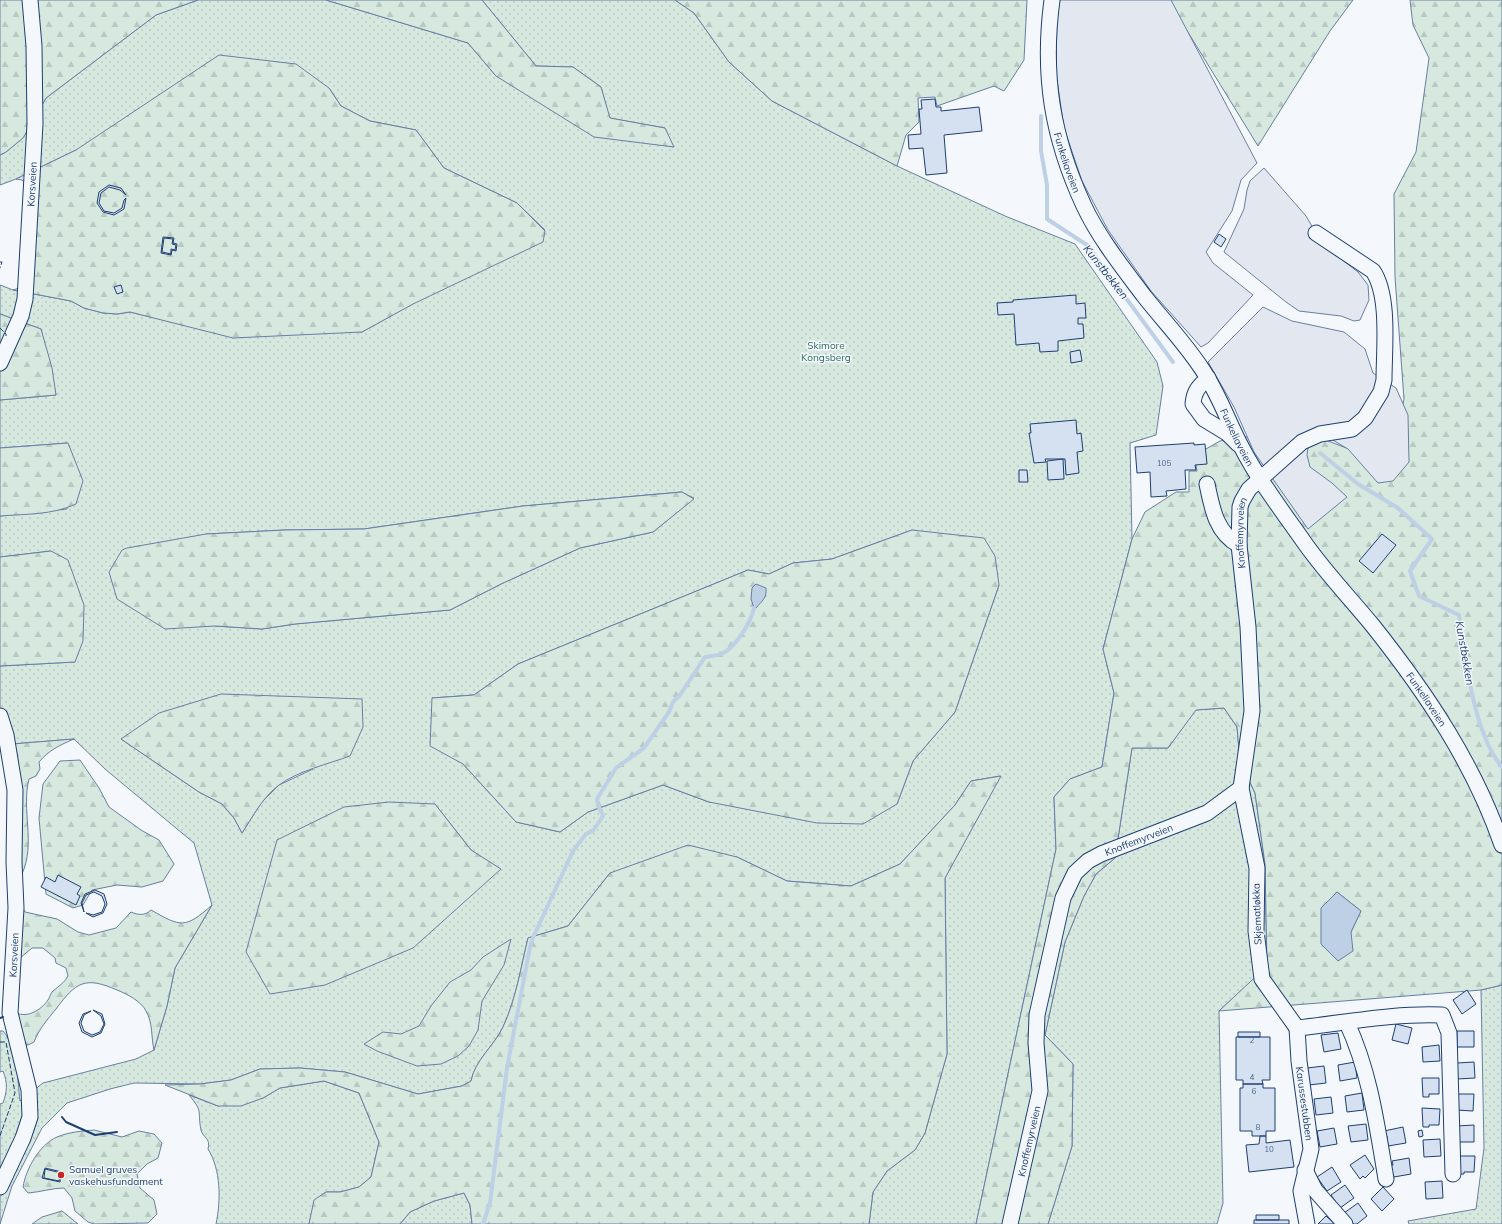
<svg xmlns="http://www.w3.org/2000/svg" width="1502" height="1224" font-family="Mulish,sans-serif">
<style>
.grass{fill:url(#grass-dots);stroke:#687fa3;fill-rule:evenodd}
.forest{fill:url(#forest-firs);stroke:#687fa3;fill-rule:evenodd}
.parking{fill:#e3e8f0;stroke:#687fa3}
.water{fill:#bed0e5;stroke:#687fa3}
.lines{fill:none;stroke-linecap:round;stroke-linejoin:round}
.stream{stroke:#bed0e5;stroke-width:4}
.building{fill:#d5e0f0;stroke:#1d3f73;fill-rule:evenodd}
.minor-casing{stroke:#1d3f73;stroke-width:17}
.minor{stroke:#f4f7fb;stroke-width:15}
.fence{stroke:#1d3f73;stroke-width:1;stroke-dasharray:5 2;stroke-linecap:butt}
.wall{stroke:#1d3f73;stroke-width:2}
.poi-dot{fill:#c62828;stroke:#f4f7fb;stroke-width:1.5}
.labels{text-anchor:middle;dominant-baseline:central;stroke-width:3;stroke-linejoin:round;paint-order:stroke}
.number-label{font-size:8px;fill:#4b6792}
.street-label{font-size:10px;fill:#1d3f73;stroke:#f4f7fb}
.park-label{font-size:10px;fill:#2c6c60;stroke:#f4f7fb}
.poi-label{font-size:10px;fill:#1d3f73;stroke:#f4f7fb;text-anchor:start}
.water-label{font-size:11px;font-style:italic;fill:#1d3f73;stroke:#f4f7fb}
</style>
<defs>
<pattern id="grass-dots" width="8" height="8" patternUnits="userSpaceOnUse"><rect width="8" height="8" fill="#d7e8df"/><path d="M2 2h.1M6 6h.1" fill="none" stroke="#b8c8c3" stroke-width="1.8" stroke-linecap="round"/></pattern>
<pattern id="forest-firs" width="22" height="20" patternUnits="userSpaceOnUse"><rect width="22" height="20" fill="#d7e8df"/><path d="M5 1l3.5 6h-7zM16 11l3.5 6h-7z" fill="#b8c8c3"/></pattern>
</defs>
<rect width="100%" height="100%" fill="#f4f7fb"/>
<!-- grass -->
<path class="grass" d="M198 0H326L468 43 496 76 673 147 665 128 609 118 601 87 573 67 536 66 482 0H675L694 13 729 62 772 101 897 166 1005 216 1075 244 1157 362 1163 386 1156 435 1130 443 1132 539 1103 649 1114 693 1102 767 1070 779 1054 797 1056 849 976 1224H869L873 1192 887 1171 915 1150 925 1133 947 1054 945 878 1000 776 971 781 955 805 900 864 851 886 787 881 737 857 610 873 568 926 528 938C521 967 516 999 503 1027 494 1046 475 1060 471 1081L462 1086 418 1094 345 1072 300 1068 260 1069 231 1080 200 1084 134 1083 110 1089 67 1103 42 1128 12 1186 0 1224V1104L3 1103C7 1092 8 1083 3 1071L0 1072V1031H3C19 1050 17 1078 20 1101L43 1083 136 1059 154 1050 167 1006 175 968 212 905 194 843 105 769 74 739 0 745V666L75 662 51 551 0 557V516L67 509V443L0 448V400L56 395 41 329 0 314V285L13 290 71 301 84 308 103 313 117 314 130 312 151 317 362 332 545 230 517 203 444 168 416 130 370 121 341 106 329 88 76 150 16 179 0 185V155L6 152 23 138 46 98 156 15ZM681 492 694 498 653 532 580 548 501 584 450 610 295 624 262 629 215 626 206 534 285 530 364 529 523 506ZM912 530 999 585 955 712 913 761 897 804 709 802 663 785 588 812 560 832 516 822 463 764 432 698 474 695 518 664 748 570 769 574 793 563 832 559ZM121 739 313 769 279 785 261 803 242 833 234 818 222 804 199 792ZM435 804 471 850 500 869 277 840Z
M1224 708 1237 727 1240 761 1255 793 1265 864 1267 967 1219 1011 1223 1203 1217 1224H1048L1072 1146 1073 1064 1045 1035 1065 942 1084 896 1096 874 1115 858 1132 748H1168L1195 710Z
M1502 985V1224H1409L1408 1221 1476 1209 1484 1148 1481 990Z
M324 1081 359 1093 379 1142 371 1177 359 1187 340 1192H326L315 1200 309 1224H216C221 1200 221 1170 208 1149 211 1138 203 1138 201 1130 197 1110 204 1113 189 1095L218 1106 263 1098 280 1088Z
M464 1193 470 1205 472 1224H400L410 1212 434 1201Z"/>
<!-- forest -->
<path class="forest" d="M0 0H198L156 15 46 98 23 138 6 152 0 155Z
M326 0H482L536 66 573 67 601 87 610 118 665 128 674 147 594 137 496 76 468 43Z
M675 0H1027L1024 60 1004 91 994 86 937 106 935 97 918 98 919 122 906 135 897 166 772 101 729 62 694 13Z
M1162 0H1353L1330 31 1258 146 1186 29Z
M1410 0H1502V985L1481 990 1219 1011 1267 966 1265 864 1255 793 1240 761 1237 727 1224 708 1196 710 1168 748H1132L1115 858 1096 874 1084 896 1065 942 1045 1035 1073 1064 1072 1146 1048 1224H976L1056 849 1054 797 1070 779 1102 767 1114 693 1103 649 1132 539 1145 512 1176 492H1189V471H1197L1195 458 1199 453 1220 441 1297 429 1367 456 1395 447 1404 399 1395 277 1394 194 1416 152 1429 58 1413 25ZM1337 892 1361 911 1351 932Z
M219 55 296 64 329 88 341 106 370 121 416 130 444 168 517 203 545 231 543 242 413 304 362 332 233 338 130 312 117 314 103 313 84 308 71 301 13 290 19 288 26 184 22 180 16 179 76 150Z
M0 314 41 329 52 368 56 395 0 400Z
M68 443 83 481 76 504C53 515 25 514 0 516V448Z
M682 492 694 499 653 532 580 548 501 584 450 610 295 624 262 629 215 626 165 629 117 599 109 572 122 550 127 548 206 534 285 530 364 529 523 506Z
M912 530 984 538 995 556 999 585 955 712 913 761 897 804 863 824 817 823 709 802 663 785 588 812 560 832 516 822 463 764 430 746 432 698 474 695 518 664 748 570 769 574 793 563 832 559Z
M51 551 68 560 84 605 83 641 75 662 0 666V557Z
M221 694 362 699 363 727 350 756C328 764 298 771 279 785 263 797 253 816 242 833L234 818 222 804 199 792 121 739 159 713Z
M74 739C60 745 49 750 39 762L40 769 36 776 29 779C21 810 36 843 22 874L19 810 12 744Z
M80 760 99 788 109 807 141 830 159 840 174 864 163 881 142 887 117 885 92 890 83 905 73 908 46 894 39 818 43 784 60 761Z
M1001 776 945 878 947 1054 925 1133 915 1150 887 1171 873 1192 869 1224H472L470 1205 464 1193 434 1201 410 1212 400 1224H309L314 1200 326 1192H340L359 1187 371 1177 379 1142 359 1093 324 1081 280 1088 263 1098 241 1106H218L165 1085 200 1084 231 1080 260 1069 300 1068 345 1072 418 1094 462 1086 471 1081C475 1060 494 1046 503 1027 516 999 521 967 528 938L568 926 610 873 688 845 737 857 787 881 851 886 900 864 955 805 971 781Z
M389 802 435 804 471 850 501 869 413 948 325 985 270 994 246 952 277 840 344 807Z
M212 905 175 968 167 1006 154 1050C151 1037 153 1023 146 1011 141 1001 127 994 117 990 85 976 76 982 56 1009 47 1020 39 1029 34 1042L28 1045 22 1044 16 1013C28 1018 41 1010 48 1000 50 997 50 994 53 991 59 986 64 983 68 976L66 968 56 963 55 958 43 948H32L20 958 22 906 25 912 57 919 78 932 89 935 116 928 131 912C138 915 145 916 151 910 181 927 185 929 212 905Z
M511 939 504 965 482 1001 478 1030 469 1046 458 1056 441 1064 417 1066 377 1051 364 1044 383 1032 401 1034 419 1026 431 1006 450 982 471 970 483 957Z
M94 1130 122 1137 139 1131 154 1134 162 1143 158 1158 147 1164 137 1174 140 1188 154 1200 157 1214 148 1223 94 1224 88 1222 75 1211 72 1198 64 1188C52 1188 41 1192 28 1193L23 1187C26 1169 39 1145 57 1137 69 1132 82 1131 94 1130Z
M62 1211 78 1224H32L42 1217Z"/>
<!-- parking -->
<path class="parking" d="M1060 0H1171L1257 163 1241 180 1232 211 1206 252 1213 263 1253 295 1208 343 1201 347 1151 291 1108 230 1082 181 1064 128 1056 73 1057 15Z
M1264 168 1306 216 1323 245 1358 272 1368 285 1369 300 1360 320 1354 321 1341 316 1299 311 1286 302 1224 252 1244 209 1247 190 1250 181Z
M1263 307 1292 321 1344 332 1365 349 1373 373 1396 388 1408 415 1409 462 1393 481 1378 483 1348 449 1331 439 1319 441 1308 447 1307 455 1310 467 1332 483 1347 497 1308 529 1254 452 1234 407 1208 362Z"/>
<!-- water -->
<path class="water" d="M756 584 766 588C767 598 762 601 756 608H754L751 599 752 588Z
M1337 892 1361 911 1351 932 1353 951 1338 961 1321 944V908Z"/>
<g class="lines">
<!-- stream -->
<path class="stream" d="M1041 116V151L1047 185V219L1087 245 1173 362
M1320 453 1358 484 1398 508 1432 539 1410 571 1419 596 1459 615C1466 660 1473 732 1502 767
M483 1224 490 1203 507 1068 531 942 573 851 586 834 593 831 603 816C601 810 597 806 597 799L616 768 644 748 669 712 673 702 680 695 705 657C710 656 716 656 721 654 735 649 751 622 754 608"/>
</g>
<!-- building -->
<path class="building" d="M935 99 936 107H941V111L979 107 982 131 944 135 947 173 926 175 923 148 909 149 908 135 921 134 919 109H922L921 100Z
M109 185 121 188 126 195 120 190 109 187 101 193 99 203 104 211 114 213 122 208 124 200 126 198 124 209 114 215 103 212 97 203 99 192Z
M1219 234 1226 239 1221 247 1214 242Z
M163 237 174 238 173 243 177 244 176 251 172 250 171 255 161 253ZM164 238 173 239 172 244 176 245 175 250 171 249V254L162 252Z
M121 285 123 292 117 294 114 287Z
M1076 295V304L1085 303 1086 318H1078V324H1083L1084 338 1058 341V351L1040 352 1039 343 1016 345 1014 314 998 315 997 303 1013 302V300Z
M1080 350 1082 361 1071 363 1070 352Z
M1076 420 1077 434 1081 433 1083 451 1077 452 1079 473 1066 475 1065 459H1045L1046 462 1034 463 1029 433H1031L1030 424Z
M1194 443V445L1205 444 1207 464 1195 465 1196 470H1185L1186 489 1166 491 1167 496 1151 497 1150 472 1137 473 1135 447Z
M1063 459 1064 479 1048 480 1047 461Z
M1019 470H1027L1028 482H1019Z
M1382 534 1396 545 1373 573 1359 561Z
M58 875 81 887 77 894 80 896 76 905 41 887 46 877 55 882Z
M95 890 104 894 107 904 103 913 93 917 86 913 93 915 102 912 105 904 102 896 94 892 86 895 82 903 84 912 81 903 85 894Z
M1467 990 1476 1004 1462 1014 1453 1000Z
M93 1010 102 1014 105 1024 101 1033 92 1037 82 1032 79 1023 83 1014 91 1011 84 1015 81 1023 84 1031 92 1035 100 1032 104 1024 101 1016Z
M1396 1024 1412 1028 1408 1044 1392 1040Z
M1457 1031H1474V1047H1457Z
M1238 1032H1260V1037H1238Z
M1338 1033 1341 1049 1324 1052 1321 1035Z
M1236 1037H1270V1080H1262L1263 1084H1243V1080H1236Z
M1439 1045 1440 1061 1423 1062 1422 1047Z
M1355 1062 1357 1078 1340 1081 1338 1065Z
M1474 1062 1475 1078 1457 1079V1063Z
M1324 1066 1326 1083 1309 1085 1307 1068Z
M1422 1078H1439V1094H1429V1097H1423Z
M1243 1084H1263V1088H1275V1131H1266V1136H1252V1131H1240V1088H1243Z
M1362 1093 1364 1110 1347 1112 1345 1096Z
M1456 1094H1474L1473 1111 1456 1110Z
M1331 1097 1333 1113 1316 1115 1314 1099Z
M1422 1108 1440 1109 1439 1125H1429V1127H1423Z
M1366 1124 1368 1140 1351 1142 1348 1126Z
M1474 1125V1142H1457V1126Z
M1403 1127 1406 1143 1388 1146 1387 1136H1384V1131Z
M1334 1128 1337 1144 1320 1147 1317 1131Z
M1422 1130 1423 1136 1419 1137 1418 1131Z
M1260 1136H1266V1143L1290 1140 1294 1167 1249 1172 1246 1145 1259 1144Z
M1440 1139 1441 1156 1424 1157 1423 1140Z
M1365 1155 1374 1169 1365 1178 1363 1176 1360 1179 1350 1165Z
M1457 1156H1475L1474 1172H1464V1174H1458Z
M1409 1158 1411 1174 1394 1177 1390 1166 1393 1165 1392 1161Z
M1332 1167 1341 1182 1327 1191 1317 1177Z
M45 1168 62 1172 60 1182 42 1178ZM45 1169 61 1173 59 1181 44 1178Z
M1442 1181 1443 1198 1426 1199 1425 1182Z
M1345 1185 1354 1198 1340 1208 1331 1195Z
M1383 1187 1394 1199 1382 1211 1371 1199Z
M1358 1203 1367 1216 1357 1224H1352L1344 1213Z
M1256 1215H1279V1220H1256Z
M1326 1216 1335 1224H1318Z
M1254 1220H1289V1224H1254Z"/>
<g class="lines">
<!-- minor casing -->
<g class="minor-casing">
<g id="minor">
<path id="s1" d="M1052 0C1042 75 1052 137 1084 206 1099 238 1123 268 1144 296 1163 320 1185 343 1202 369 1219 394 1228 422 1242 448 1259 481 1283 512 1304 542 1325 572 1350 598 1373 626 1427 694 1474 764 1502 845"/>
<path id="s2" d="M0 363 21 316 25 299 35 124 34 46 30 0"/>
<path d="M1208 378C1199 386 1194 391 1193 404L1204 419 1227 433 1238 444"/>
<path d="M1207 484C1212 508 1216 533 1239 545"/>
<path d="M0 716 6 735 15 790 14 862 16 908 10 1013 29 1090 30 1117 23 1138 0 1187"/>
<path d="M1347 1023C1370 1072 1377 1126 1386 1179"/>
<path id="s3" d="M1297 1028 1262 979 1256 931 1257 868 1241 788 1252 711 1248 627 1239 545 1240 507 1242 501 1249 489 1302 442 1320 434 1352 429 1365 418 1381 392 1384 380C1384 350 1390 296 1373 271L1316 233"/>
<path d="M1297 1028C1345 1023 1393 1013 1442 1015L1449 1033 1453 1174"/>
<path id="s4" d="M1297 1028 1299 1061 1311 1149 1301 1191 1307 1224"/>
<path d="M1305 1170 1315 1190 1345 1224"/>
<path id="s5" d="M1010 1224 1040 1091 1036 1043 1037 1015 1063 898 1075 873 1088 861 1101 854 1207 813 1241 788"/>
</g>
</g>
<!-- minor -->
<use href="#minor" class="minor"/>
<!-- fence -->
<path class="fence" d="M0 262H2L0 268
M0 328 6 334V336
M0 1042H6L15 1093 0 1136"/>
<!-- wall -->
<path class="wall" d="M0 1018 3 1017
M62 1117 66 1122 95 1135 117 1132"/>
</g>
<!-- markers -->
<circle class="poi-dot" cx="61" cy="1175" r="4"/>
<g class="labels">
<!-- number labels -->
<g class="number-label">
<text x="1164" y="463">105</text>
<text x="1252" y="1040">2</text>
<text x="1252" y="1077">4</text>
<text x="1254" y="1091">6</text>
<text x="1258" y="1127">8</text>
<text x="1269" y="1149">10</text>
</g>
<!-- street labels -->
<g class="street-label">
<text stroke="none"><textPath href="#s1" startOffset="165">Funkeliaveien</textPath></text>
<text stroke="none"><textPath href="#s2" startOffset="184">Korsveien</textPath></text>
<text stroke="none"><textPath href="#s1" startOffset="490">Funkeliaveien</textPath></text>
<text stroke="none"><textPath href="#s3" startOffset="510">Knoffemyrveien</textPath></text>
<text stroke="none"><textPath href="#s1" startOffset="814">Funkeliaveien</textPath></text>
<text stroke="none"><textPath href="#s5" startOffset="433">Knoffemyrveien</textPath></text>
<text transform="translate(1257 914) rotate(-92)">Skjematløkka</text>
<text transform="translate(14 955) rotate(-87)">Korsveien</text>
<text stroke="none"><textPath href="#s4" startOffset="76">Karussestubben</textPath></text>
<text stroke="none"><textPath href="#s5" startOffset="85">Knoffemyrveien</textPath></text>
</g>
<!-- park labels -->
<g class="park-label">
<text x="826" y="345">Skimore<tspan x="826" dy="12">Kongsberg</tspan></text>
</g>
<!-- poi labels -->
<g class="poi-label">
<text x="69" y="1169">Samuel gruves<tspan x="69" dy="12">vaskehusfundament</tspan></text>
</g>
<!-- water labels -->
<g class="water-label">
<text transform="translate(1106 272) rotate(52)">Kunstbekken</text>
<text transform="translate(1465 653) rotate(80)">Kunstbekken</text>
</g>
</g>
</svg>
